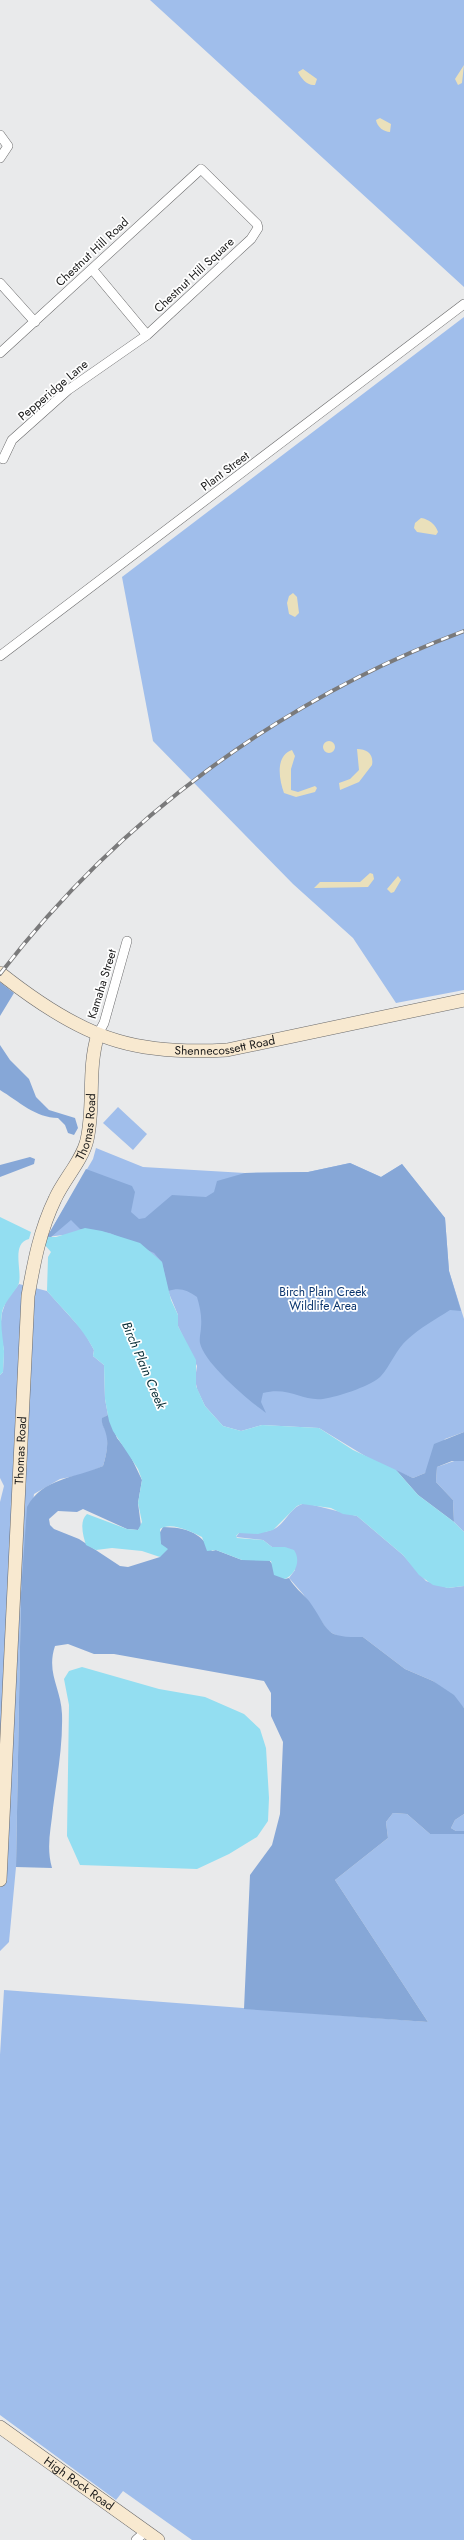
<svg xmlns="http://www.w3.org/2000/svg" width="464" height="2540" font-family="Jost,sans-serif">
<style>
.green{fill:#a0beeb}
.forest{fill:#86a7d7}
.sand{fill:#eae0bb}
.water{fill:#93def1}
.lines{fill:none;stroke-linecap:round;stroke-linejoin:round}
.street-casing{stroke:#69696a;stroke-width:10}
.secondary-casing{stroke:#69696a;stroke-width:14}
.street{stroke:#fff;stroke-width:9}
.secondary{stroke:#f8e9d0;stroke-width:13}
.rail-casing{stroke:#7a7a7b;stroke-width:4}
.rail{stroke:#fff;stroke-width:2.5;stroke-dasharray:8;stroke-linecap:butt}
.labels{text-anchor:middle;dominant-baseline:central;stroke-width:3.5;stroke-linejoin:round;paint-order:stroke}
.street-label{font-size:12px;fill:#191919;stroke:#fff}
.park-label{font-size:12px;fill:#0b356e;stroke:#fff}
.water-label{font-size:13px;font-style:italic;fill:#0a2f38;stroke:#fff}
</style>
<rect width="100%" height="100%" fill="#e9eaeb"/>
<!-- green -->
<path class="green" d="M150 0H464V287Z
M464 317V990L396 1003 353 938 293 884 153 741 122 577Z
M118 1107 147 1134 133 1150 103 1123Z
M96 1148 143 1167 245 1173 308 1172 350 1163 381 1177 402 1164 445 1218 449 1271 464 1319V1432L445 1439 425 1473 413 1478 375 1462 319 1428 262 1425 241 1431 223 1426 205 1406 197 1389 195 1379 197 1366 178 1326V1315L168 1291 63 1235 47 1237 93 1159Z
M19 1284 47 1291 84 1332 94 1350 93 1356 104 1365 105 1399 108 1415 103 1418C101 1424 105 1428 107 1434 109 1444 106 1456 103 1466L85 1474 60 1479 34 1494 21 1592 16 1867 9 1942 0 1951V1502L4 1486 0 1478V1375L3 1372 4 1350 0 1330 2 1313 6 1301Z
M460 1459 464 1461V1532L454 1522 453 1500 436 1482 437 1467Z
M305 1503 357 1516 403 1555 426 1581 448 1588 464 1586V1708L433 1681 405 1669 363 1637 342 1638 328 1631 303 1594 289 1578 295 1570 275 1547H272L263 1540 236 1537 239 1533C252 1531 263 1535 276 1528 287 1521 290 1507 305 1503Z
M393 1813 407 1814 430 1834H464V2540H192L123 2491 116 2500 0 2415V2055L4 1990 428 2022 335 1880 388 1838 386 1822Z
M464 1814V1831H456L451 1828 455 1820Z"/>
<!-- forest -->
<path class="forest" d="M0 982 14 993 0 1016Z
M0 1045 10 1060 29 1079 36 1097 49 1110 75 1118 78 1128 74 1135 68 1133 65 1125 58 1118C36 1118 18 1101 0 1090Z
M30 1157 35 1159 34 1164 0 1177V1165Z
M350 1163 381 1177 402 1164 445 1218 449 1271 461 1311 450 1310C436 1319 420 1328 408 1339 396 1349 391 1365 381 1376 373 1385 340 1396 328 1398 304 1404 292 1386 263 1393L261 1402 266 1413C248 1400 204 1363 200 1343 199 1338 201 1332 201 1327 202 1317 200 1307 197 1297 187 1290 180 1287 168 1291L162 1262 154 1253 110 1233 80 1229 71 1220 51 1237H47L86 1169 132 1186 135 1192 131 1212 139 1219 145 1218 172 1195 206 1197 214 1192 217 1181 245 1173 308 1172Z
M108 1415 117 1438 129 1453 142 1480 138 1503 141 1526 138 1530 127 1529 83 1509 77 1512 58 1511 49 1519 50 1525 54 1529 79 1539 120 1566 128 1567 160 1557 161 1545 159 1534 163 1527C187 1528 198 1531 212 1551L216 1550 242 1560 268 1559 285 1579 289 1578C294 1587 302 1593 309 1601 330 1630 322 1638 363 1637L405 1669 433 1681 454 1695 464 1708V1814L455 1820 451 1828 456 1831H464V1834H430L407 1814 393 1813 386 1822 388 1838 335 1880 428 2022 244 2009 250 1875 272 1845 280 1814 283 1742 271 1716V1693L264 1681 114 1654H94L68 1644 55 1646C46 1673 61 1688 62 1714 63 1745 57 1777 53 1808 51 1829 46 1847 52 1868L16 1867 21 1592 27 1507C42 1478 76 1478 103 1466 106 1456 109 1444 106 1434 105 1428 101 1425 102 1418Z
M464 1432V1461H452L437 1467 436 1482 453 1500 454 1522 418 1495 396 1470 413 1478 425 1473 434 1444Z"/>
<!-- sand -->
<path class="sand" d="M464 65 462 83 458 85 455 79Z
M303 69 317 79 315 85C307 86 301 78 298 72Z
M380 118 391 124 390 132C384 132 377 127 376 120Z
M421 518C429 519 436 525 438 532L436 535 417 532 414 528 415 523Z
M293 593 297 597 299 613 295 617 289 614 287 603 289 596Z
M323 747a6 6 0 1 1 12 0a6 6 0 1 1-12 0Z
M357 749C367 749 374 754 372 765L359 782 340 790 339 783 350 779 359 770Z
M292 750 295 756 291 769V790L298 792 315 786 317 788 315 792 296 797 284 793C279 779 275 756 292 750Z
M370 873 373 874 374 879 368 887 314 888 320 882H360Z
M398 876 401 880 394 892 391 893 387 889Z"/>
<!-- water -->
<path class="water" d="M0 1217 31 1232 29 1239C11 1243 22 1270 19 1283 17 1290 5 1300 2 1312 0 1327 3 1337 4 1351 4 1358 3 1365 3 1372L0 1375Z
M85 1228 102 1231 140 1243 162 1262 171 1300 178 1315V1326L196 1360V1386L205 1406 223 1426 241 1431 262 1425 319 1428 353 1450 396 1470 418 1495 454 1522 464 1532V1586L448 1588 433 1585 419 1575 403 1555 357 1516 343 1514 331 1508 302 1504 297 1506 273 1530 258 1534 239 1533 236 1536 237 1538 263 1540 272 1547H285L294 1550C301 1560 296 1574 285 1579L274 1575 271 1561 242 1560 216 1550 207 1551 202 1537C192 1532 171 1521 160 1529L161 1544 168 1549 160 1557 142 1551 112 1548 96 1550 86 1545C83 1536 79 1521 87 1514L127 1529 138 1530 142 1522 138 1503 142 1480 138 1469 113 1431 109 1421 105 1399 104 1365 93 1356 94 1350C80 1324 65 1312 47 1291L48 1257 51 1252 44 1244 47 1237H56Z
M82 1667 159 1689 205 1697 244 1714 260 1729 266 1748 269 1798 268 1821 257 1837 229 1854 197 1869 80 1865 67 1836 69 1705 64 1679 69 1671Z"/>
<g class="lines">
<!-- street casing -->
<g class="street-casing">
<path id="street" d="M0 135 8 146 0 158
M92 269 147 335
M0 283 35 322
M0 353 201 169 257 224 258 228 251 239 147 335 68 390 12 440 3 459
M0 656 464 304
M98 1034 104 1023 127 941
M136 2540 146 2531"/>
</g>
<!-- secondary casing -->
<g class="secondary-casing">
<g id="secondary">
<path id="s1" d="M0 973C34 1000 76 1029 118 1041 152 1051 192 1052 227 1050L464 1000"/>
<path id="s2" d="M0 1880 28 1296C34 1262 40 1230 55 1199 64 1179 82 1161 87 1140 95 1104 87 1071 98 1034"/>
<path id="s3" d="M0 2427 158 2540"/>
</g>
</g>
<!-- street -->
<use href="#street" class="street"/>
<!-- secondary -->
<use href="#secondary" class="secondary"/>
<!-- rail casing -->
<g class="rail-casing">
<path id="rail" d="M0 974C119 819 281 699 464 631"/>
</g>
<!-- rail -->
<use href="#rail" class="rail"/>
</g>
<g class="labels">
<!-- street labels -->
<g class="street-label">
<text transform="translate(92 252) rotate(-43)">Chestnut Hill Road</text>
<text transform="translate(194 275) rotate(-43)">Chestnut Hill Square</text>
<text transform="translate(53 390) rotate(-40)">Pepperidge Lane</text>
<text transform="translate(225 471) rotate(-37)">Plant Street</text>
<text transform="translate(102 984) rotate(-73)">Kamaha Street</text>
<text stroke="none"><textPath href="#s1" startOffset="245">Shennecossett Road</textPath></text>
<text stroke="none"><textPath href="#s2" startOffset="766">Thomas Road</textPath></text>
<text stroke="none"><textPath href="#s2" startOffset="430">Thomas Road</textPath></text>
<text stroke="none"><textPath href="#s3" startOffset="97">High Rock Road</textPath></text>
</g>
<!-- park labels -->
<g class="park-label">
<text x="323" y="1292">Birch Plain Creek<tspan x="323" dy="14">Wildlife Area</tspan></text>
</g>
<!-- water labels -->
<g class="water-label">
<text transform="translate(144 1365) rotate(67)">Birch Plain Creek</text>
</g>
</g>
</svg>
